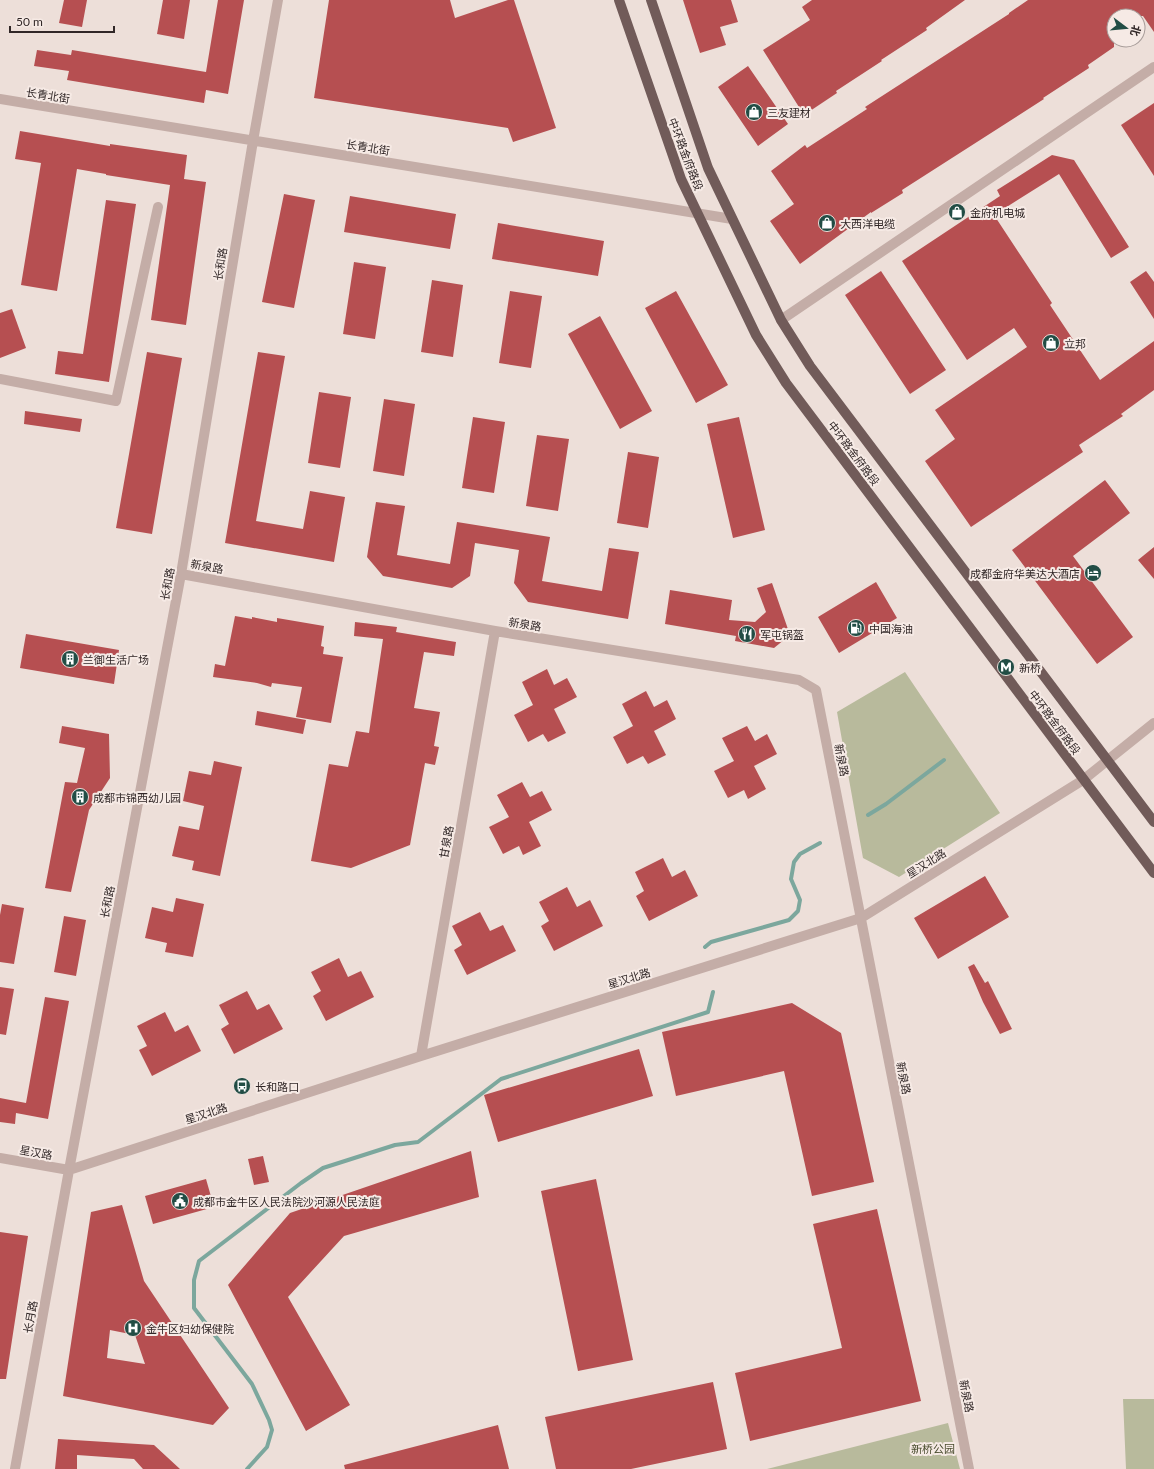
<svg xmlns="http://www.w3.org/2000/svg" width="1154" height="1469" font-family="Lato,'Noto Sans SC',sans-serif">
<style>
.green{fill:#b8ba9c}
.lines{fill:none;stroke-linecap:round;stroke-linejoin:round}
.stream{stroke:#7ca79d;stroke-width:4}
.building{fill:#b64f51;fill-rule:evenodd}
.minor{stroke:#c4ada7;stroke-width:10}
.major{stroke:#715b59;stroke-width:10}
.labels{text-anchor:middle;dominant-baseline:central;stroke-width:4;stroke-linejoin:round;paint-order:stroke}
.street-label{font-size:11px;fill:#312727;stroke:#f6eae5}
.poi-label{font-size:11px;fill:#312727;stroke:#f6eae5;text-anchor:start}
.park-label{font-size:11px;fill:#494c2e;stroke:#f6eae5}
</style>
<rect width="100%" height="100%" fill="#eddfd9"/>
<!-- green -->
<path class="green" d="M905 672 1000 813 899 877 863 858 837 712Z
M1123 1399H1154V1469H1126Z
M948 1423 960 1469H767Z"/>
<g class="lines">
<!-- stream -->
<path class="stream" d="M868 815 886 804 944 760
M705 947 711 942 789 920 798 911 800 900 791 879 794 862 800 854 820 843
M247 1469 267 1447 272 1430 269 1420 252 1384 194 1308V1280L199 1261 301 1183 323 1168 395 1145 418 1142 501 1079 708 1012 713 992"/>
</g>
<!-- building -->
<path class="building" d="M64 0H87L82 27 59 23Z
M163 0H190L184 39 157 34Z
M218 0H244L228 94 206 90 204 103 67 80 69 71 34 66 37 50 71 55 72 50 206 72Z
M329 0H450L455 18 508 0H514L556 128 513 142 508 128 314 98Z
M683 0H731L738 22 720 27 726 45 700 53Z
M812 0H965L926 28 927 30 881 60 882 61 836 91 837 93 804 115 763 50 810 20 802 7Z
M1028 0H1154V32L1143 16H1114V47L1088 65 1089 68 1043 98 1044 99 902 190 903 193 871 213V212L800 264 770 221 794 204 771 171 805 145 807 148 867 109 865 107 1009 14V13Z
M748 66 788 124 758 146 718 87Z
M1154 103V176L1121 125Z
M20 131 110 146V144L187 155 184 179 206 182 186 325 151 320 170 185 106 175V174L77 169 57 291 21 285 41 163 15 159Z
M1052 155 1074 160 1129 247 1111 258 1059 174 994 215 1052 303 1050 305 1100 380 1154 341V390L1121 414 1123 416 1079 445 1083 452 971 527 925 461 955 439 935 410 1027 347 1014 328 967 360 902 261 1000 196 997 190Z
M284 194 315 200 294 308 262 302Z
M350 196 456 214 450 249 344 232Z
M106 200 136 204 109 382 55 374 58 351 83 354Z
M498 223 604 241 598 276 492 259Z
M354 262 386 267 375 339 343 334Z
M881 271 946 370 910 394 845 295Z
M1146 271 1154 282V319L1130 282Z
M432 280 463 285 453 357 421 352Z
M510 291 542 296 531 368 499 363Z
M676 291 728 385 696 403 645 308Z
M12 309 26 348 0 358V313Z
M600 316 652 411 620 429 568 334Z
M147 352 182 358 152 534 116 528Z
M258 352 285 356 256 521 303 529 310 491 345 497 334 562 225 543Z
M319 392 351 397 340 468 308 463Z
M384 399 415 404 404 476 373 471Z
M25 411 82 419 80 432 24 424Z
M473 417 505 422 494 493 462 488Z
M739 417 765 530 733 538 707 424Z
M537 435 569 439 558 511 526 506Z
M628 452 659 457 648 528 617 523Z
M1105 480 1130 513 1073 556 1133 637 1097 664 1012 550Z
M376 502 405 506 397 555 450 564 457 522 550 537 542 581 602 591 609 548 639 552 628 619 528 602 514 583 519 550 475 543 470 576 452 588 383 576 367 557Z
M1154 547V579L1138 560Z
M876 582 897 618 839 653 818 617Z
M772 583 790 635 774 648 735 641 736 636 665 624 670 590 732 600 729 620 755 622 766 612 757 588Z
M235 616 252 619V617L277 622V618L324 626 321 646 324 647 323 654 343 657 331 723 296 717 302 687 272 683 271 687 257 683 213 677 215 664 225 666Z
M355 622 397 627 396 632 456 642 454 656 424 652 414 708 440 712 434 746 439 747 435 765 425 763 410 845 351 868 311 861 329 764 348 767 356 731 369 733 383 639 354 636Z
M26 634 119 650 114 684 20 668Z
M547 669 554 685 567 678 577 697 554 709 566 733 548 742 543 734 528 742 514 715 533 705 522 682Z
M646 691 654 707 667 700 676 719 654 731 666 755 648 764 643 756 627 764 613 737 633 726 622 704Z
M257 711 306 720 303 734 255 725Z
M62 726 109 734 110 778 89 810 71 892 45 888 65 782 77 783 85 748 59 743Z
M747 726 755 741 767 734 777 754 754 766 766 789 748 799 744 790 728 798 714 771 734 761 722 738Z
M214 761 242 767 220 876 192 870 194 861 172 856 179 826 199 830 204 806 183 801 189 771 211 775Z
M522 782 530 797 542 791 552 810 529 822 541 846 523 855 519 846 503 854 489 827 509 817 497 795Z
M663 858 672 877 685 870 698 896 649 921 636 896 644 891 635 872Z
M985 876 1009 917 938 959 914 918Z
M567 887 577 907 590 900 603 926 554 951 541 926 549 921 539 902Z
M176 898 204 904 193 957 165 952 167 943 145 938 152 907 173 912Z
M2 904 24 908 14 964 0 962V915Z
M480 912 490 931 503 925 516 951 467 975 454 950 462 945 452 926Z
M64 916 86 920 76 976 54 972Z
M339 958 348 977 361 971 374 997 326 1021 313 996 321 991 311 972Z
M974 964 985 983 988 981 1012 1029 1000 1034 983 1002 968 967Z
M0 987 14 989 6 1035 0 1034Z
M247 991 257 1010 269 1004 283 1029 234 1054 221 1029 229 1024 219 1005Z
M45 997 69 1001 48 1119 16 1113 15 1124 0 1122V1098L26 1103Z
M792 1003 841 1033 874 1182 812 1196 784 1071 676 1096 662 1032Z
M165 1012 175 1032 188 1025 201 1051 152 1076 139 1050 147 1046 137 1026Z
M639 1049 653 1096 498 1142 484 1095Z
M471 1151 479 1197 344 1236 288 1297 350 1405 306 1431 228 1285 290 1213Z
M263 1156 269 1182 254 1185 248 1159Z
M206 1179 214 1207 153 1224 145 1196Z
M596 1179 633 1360 578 1371 541 1191Z
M122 1205 144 1281 229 1408 213 1425 63 1396 91 1212ZM110 1330 135 1335 145 1364 107 1358Z
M877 1209 921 1401 750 1441 735 1373 842 1348 813 1224Z
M0 1232 28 1236 6 1379H0Z
M713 1382 727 1449 631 1469H556L545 1417Z
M498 1425 509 1469H345L344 1465Z
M58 1439 154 1445 180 1469H143L134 1459 77 1455V1469H55Z"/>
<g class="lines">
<!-- minor -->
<path class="minor" d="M0 99 732 219
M781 320 1154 67
M0 379 116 401 158 207
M181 574 495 631 799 680 816 690 969 1469
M421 1056 495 631
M0 1158 69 1170 421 1056 861 918 1083 780 1154 723
M15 1469 69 1170 181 574 253 141 278 0"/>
<!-- major -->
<path class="major" d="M619 0 681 179 756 335 786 383 1154 873
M651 0 708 168 781 320 810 366 1154 822"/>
</g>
<!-- icons -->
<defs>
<g id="shop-disc" transform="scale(0.9)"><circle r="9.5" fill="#224d45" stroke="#f6eae5"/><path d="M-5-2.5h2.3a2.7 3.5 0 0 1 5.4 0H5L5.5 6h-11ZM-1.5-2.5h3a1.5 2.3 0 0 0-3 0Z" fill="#fff"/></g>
<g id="hotel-disc" transform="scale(0.9)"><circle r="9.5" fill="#224d45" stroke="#f6eae5"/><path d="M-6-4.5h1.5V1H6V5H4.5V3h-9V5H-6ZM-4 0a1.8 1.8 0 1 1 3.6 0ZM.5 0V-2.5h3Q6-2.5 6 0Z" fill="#fff"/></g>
<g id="fuel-disc" transform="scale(0.9)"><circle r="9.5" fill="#224d45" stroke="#f6eae5"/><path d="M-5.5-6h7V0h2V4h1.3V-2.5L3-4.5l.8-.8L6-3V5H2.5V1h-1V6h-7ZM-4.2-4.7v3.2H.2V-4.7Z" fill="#fff"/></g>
<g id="restaurant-disc" transform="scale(0.9)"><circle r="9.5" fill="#224d45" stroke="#f6eae5"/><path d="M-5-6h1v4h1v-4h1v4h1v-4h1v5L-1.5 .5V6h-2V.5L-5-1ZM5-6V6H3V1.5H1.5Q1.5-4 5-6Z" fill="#fff"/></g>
<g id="building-disc" transform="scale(0.9)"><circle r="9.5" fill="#224d45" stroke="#f6eae5"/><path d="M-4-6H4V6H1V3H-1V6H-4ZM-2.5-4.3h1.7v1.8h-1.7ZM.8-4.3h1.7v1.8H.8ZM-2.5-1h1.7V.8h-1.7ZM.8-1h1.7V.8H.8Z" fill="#fff"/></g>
<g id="metro-disc" transform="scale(0.9)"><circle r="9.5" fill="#224d45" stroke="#f6eae5"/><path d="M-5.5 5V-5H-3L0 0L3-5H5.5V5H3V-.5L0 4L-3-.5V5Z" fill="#fff"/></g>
<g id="bus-disc" transform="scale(0.9)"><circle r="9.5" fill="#224d45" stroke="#f6eae5"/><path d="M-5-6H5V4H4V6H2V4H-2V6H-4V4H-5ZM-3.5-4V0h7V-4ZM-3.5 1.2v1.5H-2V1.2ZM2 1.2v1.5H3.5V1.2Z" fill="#fff"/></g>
<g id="civic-disc" transform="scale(0.9)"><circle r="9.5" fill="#224d45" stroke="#f6eae5"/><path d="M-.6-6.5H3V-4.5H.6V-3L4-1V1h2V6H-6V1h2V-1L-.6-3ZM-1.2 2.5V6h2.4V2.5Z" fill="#fff"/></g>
<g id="hospital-disc" transform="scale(0.9)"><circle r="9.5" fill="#224d45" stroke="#f6eae5"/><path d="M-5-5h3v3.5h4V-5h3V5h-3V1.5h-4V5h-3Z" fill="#fff"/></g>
</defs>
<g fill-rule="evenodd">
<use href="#shop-disc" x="754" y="112"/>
<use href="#shop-disc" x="957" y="212"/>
<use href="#shop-disc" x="827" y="223"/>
<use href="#shop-disc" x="1051" y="343"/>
<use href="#hotel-disc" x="1093" y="573"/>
<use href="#fuel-disc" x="856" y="628"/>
<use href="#restaurant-disc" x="747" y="634"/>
<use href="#building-disc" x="70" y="659"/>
<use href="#metro-disc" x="1006" y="667"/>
<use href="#building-disc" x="80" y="797"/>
<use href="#bus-disc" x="242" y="1086"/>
<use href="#civic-disc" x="180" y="1201"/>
<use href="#hospital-disc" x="133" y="1328"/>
</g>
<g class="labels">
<!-- street labels -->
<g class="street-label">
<text transform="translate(48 95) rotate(9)">长青北街</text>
<text transform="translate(368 147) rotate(9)">长青北街</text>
<text transform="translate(686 154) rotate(69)">中环路金府路段</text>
<text transform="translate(220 264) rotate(-81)">长和路</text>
<text transform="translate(854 453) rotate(53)">中环路金府路段</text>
<text transform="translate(207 566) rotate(10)">新泉路</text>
<text transform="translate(167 584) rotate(-80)">长和路</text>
<text transform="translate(525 624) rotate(9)">新泉路</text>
<text transform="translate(1055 722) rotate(53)">中环路金府路段</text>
<text transform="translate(842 760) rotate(79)">新泉路</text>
<text transform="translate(446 842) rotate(-80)">甘泉路</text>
<text transform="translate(926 863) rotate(-32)">星汉北路</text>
<text transform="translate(107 902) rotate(-79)">长和路</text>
<text transform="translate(629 978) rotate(-17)">星汉北路</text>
<text transform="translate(904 1078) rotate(79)">新泉路</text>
<text transform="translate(206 1113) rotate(-18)">星汉北路</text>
<text transform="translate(36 1152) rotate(10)">星汉路</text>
<text transform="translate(30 1317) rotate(-80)">长月路</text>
<text transform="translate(967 1396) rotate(79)">新泉路</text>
</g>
<!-- poi labels -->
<g class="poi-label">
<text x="767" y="112">三友建材</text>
<text x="970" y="212">金府机电城</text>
<text x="840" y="223">大西洋电缆</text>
<text x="1064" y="343">立邦</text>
<text x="1080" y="573" text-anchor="end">成都金府华美达大酒店</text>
<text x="869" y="628">中国海油</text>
<text x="760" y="634">军屯锅盔</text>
<text x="83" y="659">兰御生活广场</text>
<text x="1019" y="667">新桥</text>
<text x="93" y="797">成都市锦西幼儿园</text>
<text x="255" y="1086">长和路口</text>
<text x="193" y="1201">成都市金牛区人民法院沙河源人民法庭</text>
<text x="146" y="1328">金牛区妇幼保健院</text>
</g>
<!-- park labels -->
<g class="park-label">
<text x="933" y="1448">新桥公园</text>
</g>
</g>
<!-- north arrow -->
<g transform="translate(1126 28) rotate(106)"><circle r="19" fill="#f6eae5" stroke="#a79c99"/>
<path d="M0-3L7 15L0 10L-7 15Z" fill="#224d45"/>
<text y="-6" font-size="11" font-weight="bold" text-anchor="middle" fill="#312727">北</text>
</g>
<!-- scale -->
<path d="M10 26v6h104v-6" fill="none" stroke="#312727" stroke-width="2"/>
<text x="16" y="26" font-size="12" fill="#312727" stroke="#f6eae5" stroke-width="3" paint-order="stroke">50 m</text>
</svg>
